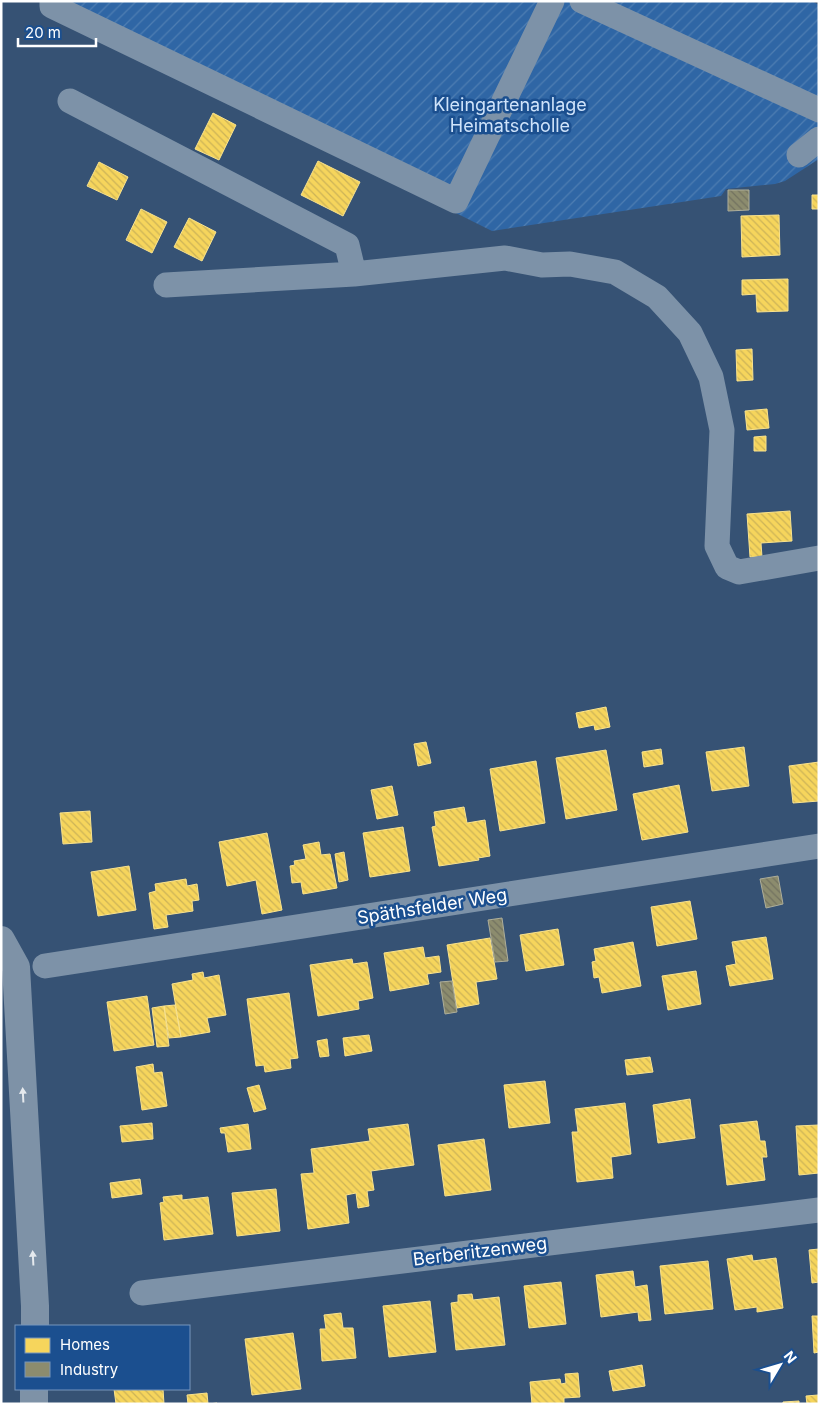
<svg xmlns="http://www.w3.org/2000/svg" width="820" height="1405" font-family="Inter,sans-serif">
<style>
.garden{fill:url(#garden-furrows)}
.homes{fill:url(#homes-back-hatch);stroke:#f9e28d}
.industry{fill:url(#industry-back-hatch);stroke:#aeae9a}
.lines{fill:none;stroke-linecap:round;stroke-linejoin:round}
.minor{stroke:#7d92a8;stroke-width:25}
.highway{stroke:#7e92a7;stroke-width:28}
.oneway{fill:#e5e9ed}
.labels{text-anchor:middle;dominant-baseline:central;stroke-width:5;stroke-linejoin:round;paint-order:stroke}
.park-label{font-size:18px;fill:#cfe3fa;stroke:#1b4f8f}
.street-label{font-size:18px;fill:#fff;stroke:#1b4f8f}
</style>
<defs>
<pattern id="garden-furrows" width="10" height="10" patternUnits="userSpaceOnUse" patternTransform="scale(1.25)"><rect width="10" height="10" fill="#2f66a5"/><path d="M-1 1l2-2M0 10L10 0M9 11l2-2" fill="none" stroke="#4e7db2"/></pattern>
<pattern id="homes-back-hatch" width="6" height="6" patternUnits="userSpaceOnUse" patternTransform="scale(1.25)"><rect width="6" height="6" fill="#f6d55c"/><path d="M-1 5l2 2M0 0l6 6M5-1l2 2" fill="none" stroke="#ccb358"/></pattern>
<pattern id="industry-back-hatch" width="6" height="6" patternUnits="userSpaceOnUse" patternTransform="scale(1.25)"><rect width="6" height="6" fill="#8c8c6e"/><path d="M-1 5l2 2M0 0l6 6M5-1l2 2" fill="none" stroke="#727260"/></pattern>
</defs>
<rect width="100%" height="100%" fill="#365274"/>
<!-- garden -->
<path class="garden" d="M50 1H812L819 5V159L785 181 775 184 726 189 721 196 492 231 50 11Z"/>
<!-- homes -->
<path class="homes" d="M213 113 236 125 219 160 195 149Z
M318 161 360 182 343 216 301 195Z
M99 162 128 177 117 200 87 186Z
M812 195H819V209H812Z
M141 209 167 222 152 253 126 240Z
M779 215 780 255 742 257 741 216Z
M189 218 216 232 202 261 174 247Z
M788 279V311L757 312 756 294 742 295V280Z
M752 349 753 380 737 381 736 350Z
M767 409 769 428 747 430 745 411Z
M766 436V451H754V437Z
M790 511 792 541 761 543 762 557H750L747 514Z
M606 707 610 727 595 730 594 725 579 728 576 713Z
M426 742 431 763 418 766 414 744Z
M744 747 749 786 712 791 706 752Z
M661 749 663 764 644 767 642 752Z
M606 750 617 810 566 819 556 758Z
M536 761 545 823 500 831 490 769Z
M819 762V801L793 803 789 766Z
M679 785 688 832 642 840 633 794Z
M392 786 398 815 377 819 371 790Z
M464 807 467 823 485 820 490 856 478 858 479 860 439 866 432 827 436 826 434 812Z
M90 811 92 842 63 844 60 813Z
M403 827 410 871 370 877 363 833Z
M267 833 282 910 262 914 256 880 227 886 219 842Z
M319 842 321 855 330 854 337 888 303 894 301 882 292 883 290 866 295 865 294 861 306 859 303 845Z
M344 852 348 880 339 882 335 854Z
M129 866 136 910 98 916 91 872Z
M186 879 187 886 197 884 199 900 192 901 193 911 166 915 168 927 154 929 149 893 156 891 155 884Z
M690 901 697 939 657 946 651 907Z
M558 929 564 965 526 971 520 935Z
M766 937 773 979 730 986 726 966 736 964 732 942Z
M490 938 497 979 476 982 479 1004 457 1008 447 945Z
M633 942 641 986 602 993 599 977 594 978 592 962 596 961 594 949Z
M423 947 425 958 439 956 441 972 427 974 429 984 390 991 384 953Z
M352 959 353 964 367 962 373 998 358 1001 359 1009 318 1016 310 965Z
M696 971 701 1004 668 1010 662 976Z
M203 972 204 978 219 975 226 1015 207 1018 210 1032 181 1037 172 984 193 980 192 974Z
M289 993 298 1058 290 1059 291 1068 265 1072 264 1065 256 1066 247 999Z
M147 996 154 1045 114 1051 107 1002Z
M175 1005 181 1037 169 1038 164 1006Z
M164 1006 169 1046 157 1047 152 1008Z
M369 1035 372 1051 345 1056 343 1038Z
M327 1039 329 1056 320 1057 317 1041Z
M650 1057 653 1072 627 1075 625 1060Z
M153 1064 154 1073 162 1072 167 1106 142 1110 136 1067Z
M545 1081 550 1123 509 1128 504 1085Z
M259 1085 266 1109 254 1112 247 1088Z
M690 1099 695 1138 658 1143 653 1105Z
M625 1103 631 1154 611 1157 613 1178 577 1182 572 1132H578L575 1109Z
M757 1121 760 1141H765L767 1157H762L765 1180 727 1185 720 1125Z
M152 1123 153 1139 122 1142 120 1126Z
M248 1124 251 1149 228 1152 225 1133H221L220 1128Z
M408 1124 414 1165 371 1171 374 1190 367 1191 369 1206 358 1208 356 1193 346 1195 349 1223 308 1229 301 1174 314 1173 311 1149 370 1141 368 1129Z
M819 1125V1173L799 1175 796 1126Z
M484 1139 491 1190 445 1196 438 1145Z
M140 1179 142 1194 112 1198 110 1183Z
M276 1189 280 1231 237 1236 232 1193Z
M182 1195V1200L208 1197 213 1234 164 1240 160 1203 164 1202 163 1197Z
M819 1249V1282L812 1283 809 1250Z
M752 1255 753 1261 776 1258 783 1308 757 1312V1307L735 1310 727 1259Z
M708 1261 713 1309 665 1314 660 1266Z
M633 1271 635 1287 647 1285 651 1320 639 1321 638 1312 601 1317 596 1275Z
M561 1282 566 1324 529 1328 524 1286Z
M472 1294 473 1300 499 1297 505 1345 456 1350 451 1303 458 1302V1295Z
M430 1301 436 1352 389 1357 383 1306Z
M341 1313 343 1328H353L356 1358 322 1361 320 1329H326L324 1315Z
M812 1316H819V1352L814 1353Z
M293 1333 301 1389 252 1395 245 1339Z
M642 1365 645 1386 613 1391 609 1371Z
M578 1373 580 1397 564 1398V1404H532L530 1382 560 1379 561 1384 566 1383 565 1374Z
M114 1389H163L164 1404H116Z
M207 1393 208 1404 217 1403V1404H188L187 1395Z
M818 1395 819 1404H807L806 1396Z
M799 1401V1404H783V1402Z"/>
<!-- industry -->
<path class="industry" d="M728 190H749V210L728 211Z
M778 876 783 904 766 908 760 879Z
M502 918 508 961 495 962 488 920Z
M452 981 457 1012 445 1014 440 982Z"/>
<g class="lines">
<!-- minor -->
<path class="minor" d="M52 1V6L456 201 552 1
M582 1 819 110
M70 101 347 245 354 274
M799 155 819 139
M166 285 354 274 505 258 542 265 570 264 615 272 657 297 690 333 711 377 722 430 717 546 727 567 739 572 819 558
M45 966 819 846
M142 1293 819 1210"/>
<!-- highway -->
<path class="highway" d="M1 940 16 967 35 1306V1326
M34 1404V1389"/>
</g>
<!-- one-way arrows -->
<defs><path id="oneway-solid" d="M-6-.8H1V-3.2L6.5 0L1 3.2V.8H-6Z" transform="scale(1.25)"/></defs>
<g class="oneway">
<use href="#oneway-solid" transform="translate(23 1095) rotate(-93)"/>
<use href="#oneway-solid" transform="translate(33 1258) rotate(-93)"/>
</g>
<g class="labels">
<!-- park labels -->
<g class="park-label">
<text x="510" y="104">Kleingartenanlage<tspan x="510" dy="21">Heimatscholle</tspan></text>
</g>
<!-- street labels -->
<g class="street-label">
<text transform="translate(432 906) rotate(-9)">Späthsfelder Weg</text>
<text transform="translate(480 1251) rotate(-7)">Berberitzenweg</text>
</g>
</g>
<!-- border -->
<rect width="820" height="1405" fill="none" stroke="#ffffff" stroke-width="5"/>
<!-- legend -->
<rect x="15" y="1325" width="175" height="65" fill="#1b4f8f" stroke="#7695bc"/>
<rect x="25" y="1338" width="25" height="15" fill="#f6d55c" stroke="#7695bc"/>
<text x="60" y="1350" font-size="15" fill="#ffffff">Homes</text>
<rect x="25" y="1362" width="25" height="15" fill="#8c8c6e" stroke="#7695bc"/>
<text x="60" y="1375" font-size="15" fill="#ffffff">Industry</text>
<!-- north arrow -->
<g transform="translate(780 1365) rotate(52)" stroke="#1b4f8f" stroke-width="4" paint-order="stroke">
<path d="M0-4L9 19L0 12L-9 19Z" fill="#ffffff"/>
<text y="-8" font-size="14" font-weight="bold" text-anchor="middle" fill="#ffffff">N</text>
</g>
<!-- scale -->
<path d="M18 38v8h78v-8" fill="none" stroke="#ffffff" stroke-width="2.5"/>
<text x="25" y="38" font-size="15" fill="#ffffff" stroke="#1b4f8f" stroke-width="4" paint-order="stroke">20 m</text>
</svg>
